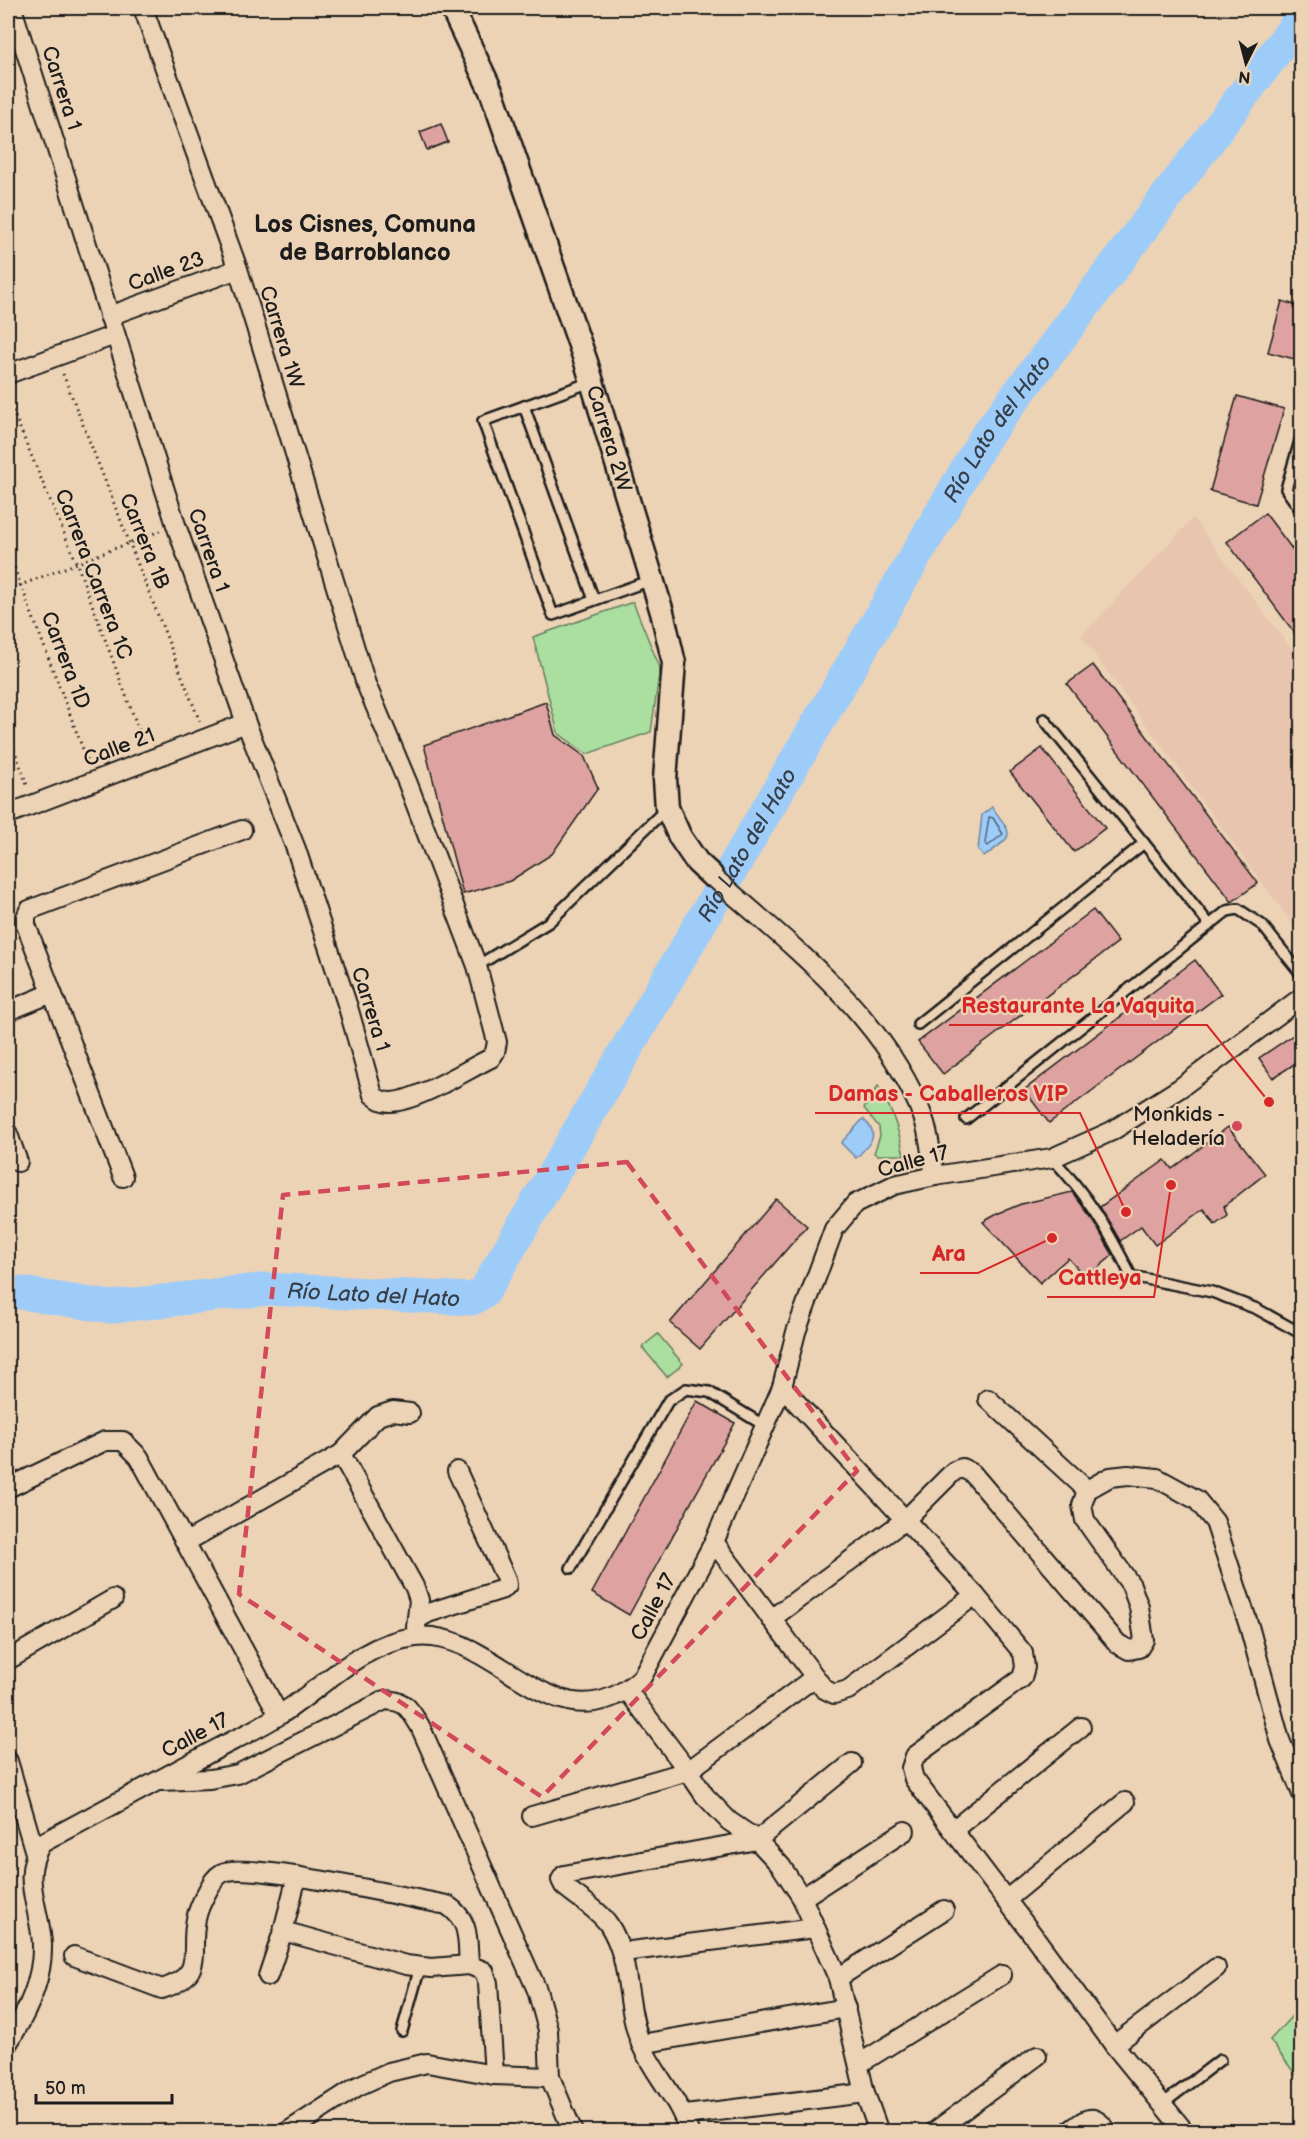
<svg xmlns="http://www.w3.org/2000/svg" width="1309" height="2139" viewBox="0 0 1309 2139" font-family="'Balsamiq Sans',sans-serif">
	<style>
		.built { fill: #e8c5af }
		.green { fill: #abdfa0; stroke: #647e5e; stroke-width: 1.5 }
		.water { fill: #9eccf9; stroke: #6a86a1; stroke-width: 1.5 }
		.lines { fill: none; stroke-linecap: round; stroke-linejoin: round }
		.shore { stroke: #506274; stroke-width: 1.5 }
		.river { stroke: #9eccf9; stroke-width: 33 }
		.building { fill: #dea3a0; stroke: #1c1c1c; stroke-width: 1.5 }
		.service-casing { stroke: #1c1c1c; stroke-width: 14 }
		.minor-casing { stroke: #1c1c1c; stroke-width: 22 }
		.tertiary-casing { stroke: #1c1c1c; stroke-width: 27 }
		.path { stroke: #1c1c1c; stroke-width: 3; stroke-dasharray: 1.5 4.5; stroke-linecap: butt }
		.service { stroke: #edd3b5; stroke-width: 9 }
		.minor { stroke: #edd3b5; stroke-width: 18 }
		.tertiary { stroke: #edd3b5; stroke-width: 22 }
		.marked { fill: none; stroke: #d1495b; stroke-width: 4.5; stroke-dasharray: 12 8; stroke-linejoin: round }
		.poi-dot { fill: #d1495b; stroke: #edd3b5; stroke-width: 2 }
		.labels { text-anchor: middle; stroke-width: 4.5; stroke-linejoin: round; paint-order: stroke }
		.street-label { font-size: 21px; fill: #1c1c1c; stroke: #edd3b5 }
		.poi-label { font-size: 21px; fill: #1c1c1c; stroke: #edd3b5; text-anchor: end }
		.water-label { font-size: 22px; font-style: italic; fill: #363f48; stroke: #edd3b5 }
		.quarter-label { font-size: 24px; font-weight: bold; fill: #1c1c1c; stroke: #edd3b5 }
		.leader { fill: none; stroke: #d62828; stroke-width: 2 }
		.callout-dot { fill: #d62828; stroke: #edd3b5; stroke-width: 2 }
		.callout-label { font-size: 22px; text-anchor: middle; font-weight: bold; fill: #d62828; stroke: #edd3b5; stroke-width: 4.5; stroke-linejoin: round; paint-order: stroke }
	</style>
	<rect width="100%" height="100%" fill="#edd3b5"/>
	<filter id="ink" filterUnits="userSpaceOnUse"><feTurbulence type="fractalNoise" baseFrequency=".0167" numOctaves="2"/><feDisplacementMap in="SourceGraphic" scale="12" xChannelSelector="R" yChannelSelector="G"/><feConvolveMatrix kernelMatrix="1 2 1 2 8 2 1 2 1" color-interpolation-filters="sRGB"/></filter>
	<g filter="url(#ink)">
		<path class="built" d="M1193 518 1301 662V936L1081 636Z"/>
		<g class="green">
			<path d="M633 602 660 668 651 732 587 754 558 733 533 637Z"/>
			<path d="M878 1086C892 1108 899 1131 904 1155H877L874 1153 880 1136 879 1127 864 1108Z"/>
			<path d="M658 1334 683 1364 667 1377 642 1347Z"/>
			<path d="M1301 2006V2082L1270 2040Z"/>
		</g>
		<g class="water">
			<path d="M992 807C1015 838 1014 834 984 857L978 850 982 815Z"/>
			<path d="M863 1119C882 1135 870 1144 856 1158L841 1143Z"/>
		</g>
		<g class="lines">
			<path class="shore" d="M989 817 993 818 1003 834 988 846 985 843Z"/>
			<path class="river" id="s1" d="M8 1291 111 1307 267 1289 472 1299 484 1292 986 436 1302 17"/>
		</g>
		<g class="building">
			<path d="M441 124 448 142 427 150 420 132Z"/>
			<path d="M1282 301 1302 307V361L1268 352Z"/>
			<path d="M1237 396 1284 409 1256 504 1210 491Z"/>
			<path d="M1265 513 1302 562V643L1227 542Z"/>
			<path d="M1093 665 1258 883 1232 902 1067 684Z"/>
			<path d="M546 702 555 735 584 756 598 788 552 854 510 881 463 894 424 745Z"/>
			<path d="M1042 748 1105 828 1074 852 1010 772Z"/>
			<path d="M1093 910 1118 942 943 1074 918 1042Z"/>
			<path d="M1195 960 1221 994 1049 1123 1024 1090Z"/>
			<path d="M1302 1029V1059L1273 1078 1259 1058Z"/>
			<path d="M1228 1127 1265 1174 1224 1206 1227 1215 1215 1224 1204 1209 1155 1245 1141 1226 1120 1241 1100 1207 1165 1160 1172 1169Z"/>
			<path d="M1072 1192 1091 1217 1113 1255 1086 1278 1068 1258 1040 1283 983 1222 999 1213 1021 1204Z"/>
			<path d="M776 1199 807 1226 700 1349 670 1323Z"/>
			<path d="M697 1401 735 1423 629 1615 592 1593Z"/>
		</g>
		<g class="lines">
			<g class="service-casing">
				<g id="service">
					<path d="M591 382 483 421 553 615 651 580"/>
					<path d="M524 406 594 600"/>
					<path d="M1302 434 1286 489 1302 512"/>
					<path d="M1044 719 1210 925"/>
					<path d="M477 966 549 922 667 808"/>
					<path d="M918 1024 1144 843"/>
					<path d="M966 1119 1227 911 1238 909 1262 925 1302 975"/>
					<path d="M1052 1158C1088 1196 1108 1229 1131 1276L1212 1292 1257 1309 1302 1334"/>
					<path d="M571 1568 668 1401 686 1389 709 1392 765 1426"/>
					<path d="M402 2031 420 1967"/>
					<path d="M1164 2103 1220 2060"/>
				</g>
			</g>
			<g class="minor-casing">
				<g id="minor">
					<path d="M12 8 176 525 246 723 296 849 348 1007 373 1095C378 1099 382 1102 390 1102 416 1102 466 1070 491 1058L495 1052 497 1042 477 966 408 784 366 684 238 269 143 8"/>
					<path d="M109 316 238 269"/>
					<path d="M8 374 115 335"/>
					<path d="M8 814 246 723"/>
					<path d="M711 875C789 944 886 1017 923 1117 930 1135 931 1157 935 1176"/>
					<path d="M8 1011 52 993"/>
					<path d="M8 1134 18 1162"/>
					<path d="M123 1177 26 925V917L29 910 242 830"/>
					<path d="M782 1387 975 1595 1023 1653 1025 1667 1022 1678 915 1756 911 1768 914 1779 1036 1939 1114 2045 1185 2132"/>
					<path d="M988 1399 1087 1490"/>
					<path d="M341 1454 415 1588 419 1600 416 1627"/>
					<path d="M8 1488 105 1441H123L139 1457 279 1715"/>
					<path d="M186 1542 341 1454 378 1416 393 1411 410 1413"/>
					<path d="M714 1542 824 1689 834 1694 848 1690 975 1595"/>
					<path d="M417 1619 428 1613 503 1589 507 1585 506 1579 457 1471"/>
					<path d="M771 1619 905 1520 954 1471 962 1468 972 1473 1118 1644 1129 1650 1139 1648 1144 1640 1139 1607 1131 1585 1085 1520 1082 1505 1087 1490 1110 1477 1128 1475 1157 1478 1197 1500 1215 1522 1249 1626 1280 1740 1302 1794"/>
					<path d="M8 1660 113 1599"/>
					<path d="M627 1690 688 1771 705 1796 729 1821 757 1840 781 1866 802 1898 838 1978 865 2093 879 2132"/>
					<path d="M8 1761 35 1853"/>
					<path d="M161 1781 210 1779 238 1774 385 1700C407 1701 409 1709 420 1726L537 1990 548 2030 550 2077 573 2132"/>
					<path d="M532 1816 688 1771 815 1677"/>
					<path d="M953 1830 1081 1727"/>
					<path d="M802 1898 905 1831"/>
					<path d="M1006 1900 1125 1802"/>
					<path d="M283 1931 406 1965 431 1968 469 1965 484 1971 488 1983 494 2075"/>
					<path d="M623 1952 815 1928"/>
					<path d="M74 1956 162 1989C207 1974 189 1953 196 1919 198 1909 203 1899 208 1890 212 1883 215 1877 222 1873 245 1860 412 1899 447 1905 471 1921 467 1940 469 1965"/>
					<path d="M268 1976 283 1931 297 1876"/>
					<path d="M838 1978 944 1910"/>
					<path d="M8 2043C26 2015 43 1979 42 1945 41 1909 19 1877 42 1843 95 1814 149 1786 202 1757 227 1743 254 1731 278 1716 323 1688 359 1644 415 1637 497 1628 556 1756 642 1677L714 1542 782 1387 796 1332 834 1229 855 1204 894 1185 935 1176 1052 1158 1112 1131 1180 1088 1302 997"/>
					<path d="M641 2044 846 2008"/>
					<path d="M1114 2045 1216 1968"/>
					<path d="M859 2064 1002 1975"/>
					<path d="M685 2115 865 2093"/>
					<path d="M287 2132 358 2086 389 2072 427 2063 494 2075 550 2077"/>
					<path d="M689 2132C679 2098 654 2075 641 2044 625 2005 632 1961 609 1925 599 1910 578 1898 564 1886L561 1880 564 1875 757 1840 852 1763"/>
					<path d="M934 2132 1037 2056"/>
					<path d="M1068 2132C1087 2119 1092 2110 1108 2132"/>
				</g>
			</g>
			<g class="tertiary-casing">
				<g id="tertiary">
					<path id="s2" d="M452 8 492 93 586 362 662 612 674 663 665 779 667 808 680 837 697 862 711 875"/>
				</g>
			</g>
			<g class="path">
				<path d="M63 374 200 722"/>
				<path d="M8 400 77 564 144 744"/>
				<path d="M8 551 89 765"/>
				<path d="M8 590 160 531"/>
				<path d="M8 732 28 788"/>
			</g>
			<use href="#service" class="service"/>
			<use href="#minor" class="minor"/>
			<use href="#tertiary" class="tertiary"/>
		</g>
	</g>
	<path class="marked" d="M627 1162 857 1471 542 1797 239 1594 283 1195Z"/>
	<circle class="poi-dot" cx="1237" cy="1126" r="6"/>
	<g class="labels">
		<g class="street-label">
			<text transform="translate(62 88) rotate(72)" y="7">Carrera 1</text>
			<text transform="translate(166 271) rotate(-20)" y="7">Calle 23</text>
			<text transform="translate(282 337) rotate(73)" y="7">Carrera 1W</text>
			<text dy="7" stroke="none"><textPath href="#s2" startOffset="459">Carrera 2W</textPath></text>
			<text transform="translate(145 541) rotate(68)" y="7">Carrera 1B</text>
			<text transform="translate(209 550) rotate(71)" y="7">Carrera 1</text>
			<text transform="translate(94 574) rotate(69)" y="7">Carrera Carrera 1C</text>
			<text transform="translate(66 660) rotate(69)" y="7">Carrera 1D</text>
			<text transform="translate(119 747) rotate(-21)" y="7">Calle 21</text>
			<text transform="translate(371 1009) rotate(73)" y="7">Carrera 1</text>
			<text transform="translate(913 1161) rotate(-15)" y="7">Calle 17</text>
			<text transform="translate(653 1607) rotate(-62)" y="7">Calle 17</text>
			<text transform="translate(195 1735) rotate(-28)" y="7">Calle 17</text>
		</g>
		<g class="poi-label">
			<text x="1225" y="1121">Monkids -<tspan x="1225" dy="24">Heladería</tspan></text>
		</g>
		<g class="water-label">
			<text dy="8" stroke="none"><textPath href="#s1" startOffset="1485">Río Lato del Hato</textPath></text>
			<text dy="8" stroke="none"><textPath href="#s1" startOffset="999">Río Lato del Hato</textPath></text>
			<text dy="8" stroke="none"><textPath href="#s1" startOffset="368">Río Lato del Hato</textPath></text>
		</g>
		<g class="quarter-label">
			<text x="365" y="232">Los Cisnes, Comuna<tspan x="365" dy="28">de Barroblanco</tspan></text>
		</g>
	</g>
	<path class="leader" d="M1269 1102L1207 1025H949M1126 1212L1080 1113H815M1052 1238L978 1273H920M1171 1185L1154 1297H1047"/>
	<g class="callout-dot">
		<circle cx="1269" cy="1102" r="6"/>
		<circle cx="1126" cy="1212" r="6"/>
		<circle cx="1052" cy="1238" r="6"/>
		<circle cx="1171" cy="1185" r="6"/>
	</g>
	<g class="callout-label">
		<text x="1078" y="1013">Restaurante La Vaquita</text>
		<text x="948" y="1101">Damas - Caballeros VIP</text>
		<text x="949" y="1261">Ara</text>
		<text x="1100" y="1285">Cattleya</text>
	</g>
	<rect width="1309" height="2139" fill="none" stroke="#edd3b5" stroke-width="30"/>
	<rect x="15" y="15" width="1279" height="2109" fill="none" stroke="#1c1c1c" stroke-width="2" filter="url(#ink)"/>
	<g transform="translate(1246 63) rotate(186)" stroke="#edd3b5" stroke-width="4.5" paint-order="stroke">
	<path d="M0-4.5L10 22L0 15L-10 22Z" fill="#1c1c1c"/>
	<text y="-9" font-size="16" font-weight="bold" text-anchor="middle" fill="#1c1c1c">N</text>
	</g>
	<path d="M36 2094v9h136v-9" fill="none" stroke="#1c1c1c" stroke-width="3"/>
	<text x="45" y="2094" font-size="18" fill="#1c1c1c" stroke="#edd3b5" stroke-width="4.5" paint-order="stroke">50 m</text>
</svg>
